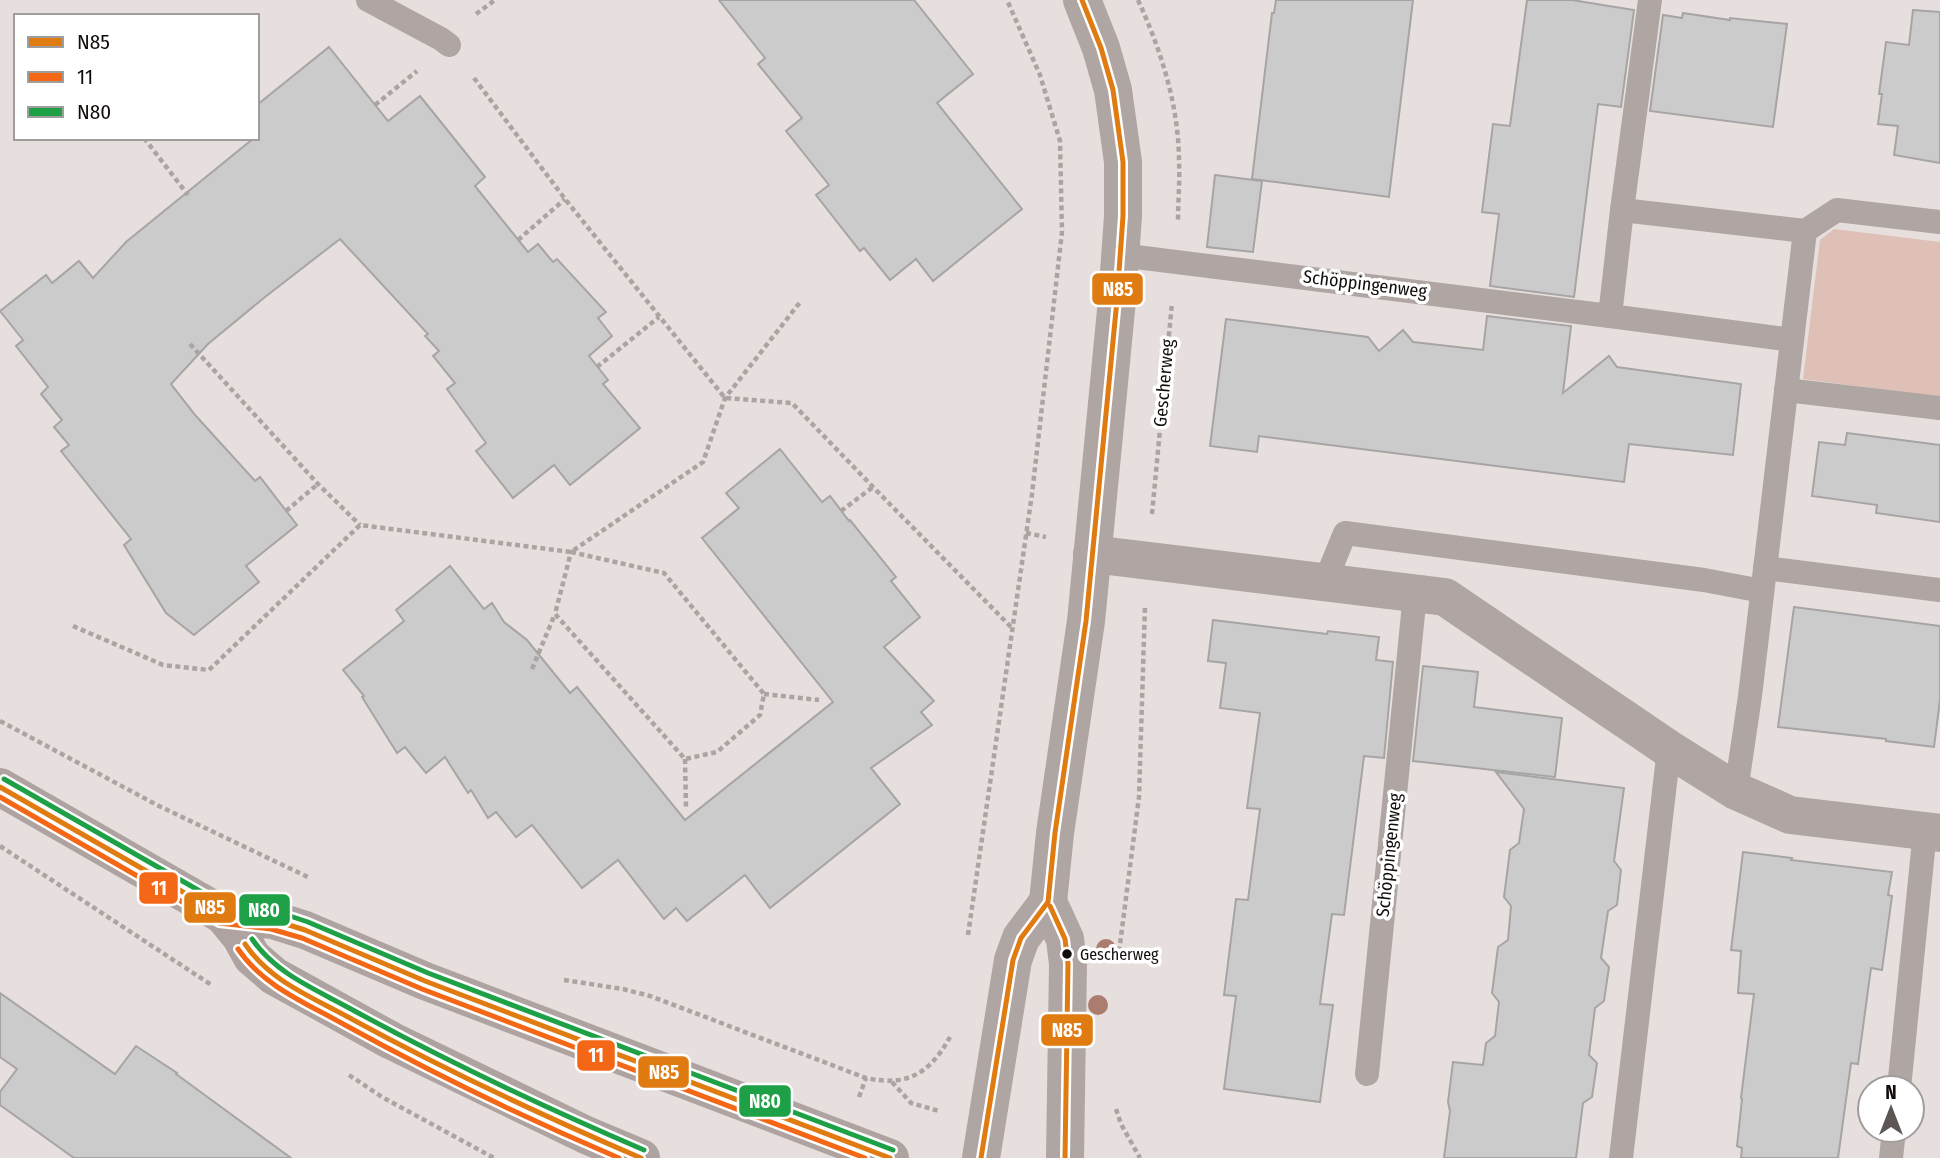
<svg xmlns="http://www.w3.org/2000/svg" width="1940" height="1158" viewBox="0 0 1940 1158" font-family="'Fira Sans Condensed',sans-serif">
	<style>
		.green { fill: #dfc0b7 }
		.building { fill: #cccbcb; stroke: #a6a4a4; stroke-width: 2 }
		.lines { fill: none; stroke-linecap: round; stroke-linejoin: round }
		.path { stroke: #aca4a2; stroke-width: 4.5; stroke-dasharray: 5 3.5; stroke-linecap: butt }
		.service { stroke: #afa5a2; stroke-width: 24 }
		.minor { stroke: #afa5a2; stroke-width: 38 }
		.secondary { stroke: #aea3a1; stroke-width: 38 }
		.bus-1-casing { stroke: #fff; stroke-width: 10 }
		.bus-2-casing { stroke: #fff; stroke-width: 10 }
		.bus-3-casing { stroke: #fff; stroke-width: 10 }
		.bus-1 { stroke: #df7b11; stroke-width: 5 }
		.bus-2 { stroke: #f36717; stroke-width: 5 }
		.bus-3 { stroke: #1ea146; stroke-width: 5 }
		.tree { fill: #ab7d6e }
		.bus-dot { fill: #110d0b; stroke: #fff; stroke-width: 2.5 }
		.labels { text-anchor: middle; stroke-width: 7; stroke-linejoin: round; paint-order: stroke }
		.bus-label { font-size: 16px; fill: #110d0b; stroke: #fff; text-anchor: start }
		.street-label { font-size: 18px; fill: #110d0b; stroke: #fff }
		.line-badge { stroke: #fff; stroke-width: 2.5 }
		.badge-label { font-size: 19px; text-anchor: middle; font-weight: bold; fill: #fff }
	</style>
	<rect width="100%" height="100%" fill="#e7dfdd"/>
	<path class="green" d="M1834 229 1940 242V397L1803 379 1820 240Z"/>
	<g class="building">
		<path d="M719 0H914L973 74 937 103 1022 209 933 281 916 259 890 280 864 248 860 251 816 195 829 185 786 131 802 118 758 64 765 58Z"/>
		<path d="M1276 0H1413L1389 197 1252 179 1272 13H1274Z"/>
		<path d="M1527 0H1572L1634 10 1621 107 1598 104 1574 297 1490 286 1499 214 1482 212 1493 124 1510 126Z"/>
		<path d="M1913 10 1940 12V163L1894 155 1898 126 1878 124 1882 94H1879L1886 42 1909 45Z"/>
		<path d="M1683 13 1730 20V18L1787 24 1773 127 1650 111 1663 15 1682 18Z"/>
		<path d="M329 47 388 121 420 96 485 177 475 186 528 252 538 244 553 262 557 259 606 312 598 318 612 336 589 356 608 380 603 384 640 428 570 485 554 465 513 498 476 451 486 443 447 389 455 383 433 356 439 351 425 336 428 334 340 239 265 297 208 344 171 384 196 416 255 481 260 477 297 525 246 566 259 582 194 635 166 613 124 545 131 539 61 451 69 445 54 427 62 420 41 394 48 387 16 346 23 340 0 311 46 275 52 283 79 261 93 278 126 242 254 138H257V105Z"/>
		<path d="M1215 175 1262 181 1253 252 1207 247Z"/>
		<path d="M1487 316 1571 326 1563 393 1609 356 1617 367 1741 384 1733 455 1629 444 1624 482 1259 436 1257 452 1210 446 1226 319 1368 337 1379 351 1403 330 1413 342 1483 350Z"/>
		<path d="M1847 433 1940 445V522L1876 513 1877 505 1812 496 1819 442 1845 445Z"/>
		<path d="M780 449 822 502 830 496 849 521 850 520 896 577 891 581 920 617 884 647 934 701 921 712 932 725 871 768 900 804 770 908 745 875 687 921 676 908 664 919 618 860 582 888 532 825 516 837 496 812 488 818 471 790 468 793 445 757 426 773 405 747 397 753 362 697 364 696 343 670 404 621 396 610 450 566 484 609 492 603 504 622 527 640 570 693 577 687 685 820 833 702 702 538 739 508 726 493Z"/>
		<path d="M1794 607 1940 626V700L1934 747 1886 741V739L1778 727Z"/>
		<path d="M1213 620 1327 634 1328 631 1379 637 1376 660 1393 662 1384 758 1364 756 1344 915 1332 914 1320 1004 1333 1005 1320 1102 1224 1089 1236 996 1224 995 1236 899 1248 900 1254 854 1260 809 1247 808 1260 713 1220 708 1226 663 1208 661Z"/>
		<path d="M1423 666 1478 672 1474 707 1562 718 1555 777 1413 761Z"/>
		<path d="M1496 772 1624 788 1614 861 1621 870 1617 905 1608 911 1601 958 1609 967 1604 1001 1595 1008 1589 1055 1597 1063 1592 1097 1583 1103 1576 1158H1444L1450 1111 1448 1102 1453 1062 1483 1065 1486 1043 1495 1036 1499 1002 1492 993 1498 947 1508 940 1511 906 1504 897 1510 850 1519 843 1524 809Z"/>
		<path d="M1743 852 1792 858 1791 860 1892 872 1888 895 1892 896 1882 970 1871 968 1858 1064 1851 1063 1838 1158H1741L1742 1148 1737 1146 1742 1099 1741 1098 1754 994 1738 993 1741 951 1731 950Z"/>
		<path d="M0 993 115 1074 136 1046 177 1073 176 1074 291 1158H74L0 1105V1092L17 1069 0 1057Z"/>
	</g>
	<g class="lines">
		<g class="path">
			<path d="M1138 0C1161 50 1179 106 1179 162 1180 181 1178 201 1178 221"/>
			<path d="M476 14 495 0"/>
			<path d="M474 78 565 199 725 398 792 403 873 487 1012 628"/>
			<path d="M375 105 417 71"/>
			<path d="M144 138 188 195"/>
			<path d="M518 240 565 199"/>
			<path d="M190 344 318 484 360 525"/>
			<path d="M597 367 659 317"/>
			<path d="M286 511 318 484"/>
			<path d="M841 511 873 487"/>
			<path d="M1152 514 1172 303"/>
			<path d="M1026 533 1046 537"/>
			<path d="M571 552 664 573 764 694 760 715 717 752 685 759 555 614Z"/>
			<path d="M73 626 163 665 209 670 360 525 571 552 703 462 725 398 801 301"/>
			<path d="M532 669 555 614"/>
			<path d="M764 694 819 700"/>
			<path d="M0 721 159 806 310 878"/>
			<path d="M685 759 686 808"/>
			<path d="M0 846 213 986"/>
			<path d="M968 935 1032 494 1062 232 1060 141 1040 75 1007 0"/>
			<path d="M1118 960 1139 797 1145 606"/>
			<path d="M564 980 623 989 650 996 866 1078C908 1087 930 1073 950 1037"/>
			<path d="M349 1075 382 1097 494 1158"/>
			<path d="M892 1082 911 1103 939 1111"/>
			<path d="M859 1097 866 1078"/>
			<path d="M1116 1109 1121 1124 1140 1158"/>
		</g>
		<g class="service">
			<path d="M368 0 441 39 449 45"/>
			<path d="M1622 210 1650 0"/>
			<path d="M1805 231 1837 210 1940 222"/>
			<path d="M1120 255 1610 316"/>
			<path d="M1786 390 1940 408"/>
			<path d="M1765 568 1940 590"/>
			<path d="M1325 582 1345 533 1704 580 1762 591"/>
			<path d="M1736 791 1750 696 1805 231 1622 210 1610 316 1792 340"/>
			<path d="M1367 1074 1415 594"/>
			<path d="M1899 1088 1925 831"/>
			<path d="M1621 1158 1669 749"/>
			<path d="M1891 1158 1894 1130"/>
		</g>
		<g class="minor">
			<path d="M1092 554 1445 597 1669 749 1736 791 1790 815 1940 833"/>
			<path d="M981 1158 1013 960 1021 938 1048 902"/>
			<path d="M1065 1158 1068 964 1065 939 1048 902 1055 833 1086 621 1117 300 1123 216V162L1113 90 1101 48 1082 0"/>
		</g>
		<g class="secondary">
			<path d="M0 787 223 915 273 920 305 930 425 981 890 1158"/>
			<path d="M223 915 241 937 252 957 274 976 392 1041 586 1135 641 1158"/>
		</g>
		<g class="bus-1-casing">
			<g id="bus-1">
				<path d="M0 787 223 915 273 920 305 930 425 981 890 1158"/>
				<path d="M1050 906 1065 939 1068 964 1065 1158"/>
				<path d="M245 944C270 981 310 996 348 1017 443 1069 541 1115 641 1158"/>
				<path d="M981 1158 1013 960 1021 938 1048 902 1055 833 1086 621 1117 300 1123 216V162L1113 90 1101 48 1082 0"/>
			</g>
		</g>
		<g class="bus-2-casing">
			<g id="bus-2">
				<path d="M0 797 219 923 271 929 302 938 422 989 865 1158"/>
				<path d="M238 949C264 987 306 1003 345 1025 434 1074 525 1118 619 1158"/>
			</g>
		</g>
		<g class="bus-3-casing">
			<g id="bus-3">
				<path d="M4 779 226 906 275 911 308 922 428 973 893 1150"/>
				<path d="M252 939C276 974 315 989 351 1009 446 1061 544 1107 644 1150"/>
			</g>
		</g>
		<use href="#bus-1" class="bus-1"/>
		<use href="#bus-2" class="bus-2"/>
		<use href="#bus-3" class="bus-3"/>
	</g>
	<g class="tree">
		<circle cx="1106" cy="949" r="10"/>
		<circle cx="1098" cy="1005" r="10"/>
	</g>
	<circle class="bus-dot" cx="1067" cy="954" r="6"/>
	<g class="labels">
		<g class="bus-label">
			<text x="1080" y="960">Gescherweg</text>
		</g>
		<g class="street-label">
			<text transform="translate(1365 284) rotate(7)" y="6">Schöppingenweg</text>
			<text transform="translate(1164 383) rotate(-85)" y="6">Gescherweg</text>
			<text transform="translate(1389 855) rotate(-84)" y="6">Schöppingenweg</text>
		</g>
	</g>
	<g class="line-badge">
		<rect x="1091" y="272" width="53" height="34" rx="7" fill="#df7b11"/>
		<rect x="138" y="871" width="41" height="34" rx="7" fill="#f36717"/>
		<rect x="183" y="891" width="54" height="33" rx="7" fill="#df7b11"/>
		<rect x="238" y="893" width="53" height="34" rx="7" fill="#1ea146"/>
		<rect x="1040" y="1013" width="54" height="34" rx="7" fill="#df7b11"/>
		<rect x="576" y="1039" width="40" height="33" rx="7" fill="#f36717"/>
		<rect x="637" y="1055" width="53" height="34" rx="7" fill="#df7b11"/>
		<rect x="738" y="1084" width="54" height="34" rx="7" fill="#1ea146"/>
	</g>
	<g class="badge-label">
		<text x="1118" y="296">N85</text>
		<text x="159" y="895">11</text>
		<text x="210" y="914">N85</text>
		<text x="264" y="917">N80</text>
		<text x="1067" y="1037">N85</text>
		<text x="596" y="1062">11</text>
		<text x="664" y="1079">N85</text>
		<text x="765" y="1108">N80</text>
	</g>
	<rect x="14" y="14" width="245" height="126" fill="#ffffff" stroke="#a09e9d" stroke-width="2"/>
	<rect x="28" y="37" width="35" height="10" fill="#df7b11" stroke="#a09e9d" stroke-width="2"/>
	<text x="77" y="49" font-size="21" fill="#110d0b">N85</text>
	<rect x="28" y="72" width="35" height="10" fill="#f36717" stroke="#a09e9d" stroke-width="2"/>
	<text x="77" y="84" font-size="21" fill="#110d0b">11</text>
	<rect x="28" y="107" width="35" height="10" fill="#1ea146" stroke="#a09e9d" stroke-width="2"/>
	<text x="77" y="119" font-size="21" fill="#110d0b">N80</text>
	<g transform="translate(1891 1109)"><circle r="33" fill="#ffffff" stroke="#a09e9d" stroke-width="2"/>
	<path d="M0-5L12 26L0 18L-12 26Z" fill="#5c5654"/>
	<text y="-10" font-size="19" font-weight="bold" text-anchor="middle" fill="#110d0b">N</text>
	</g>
</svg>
